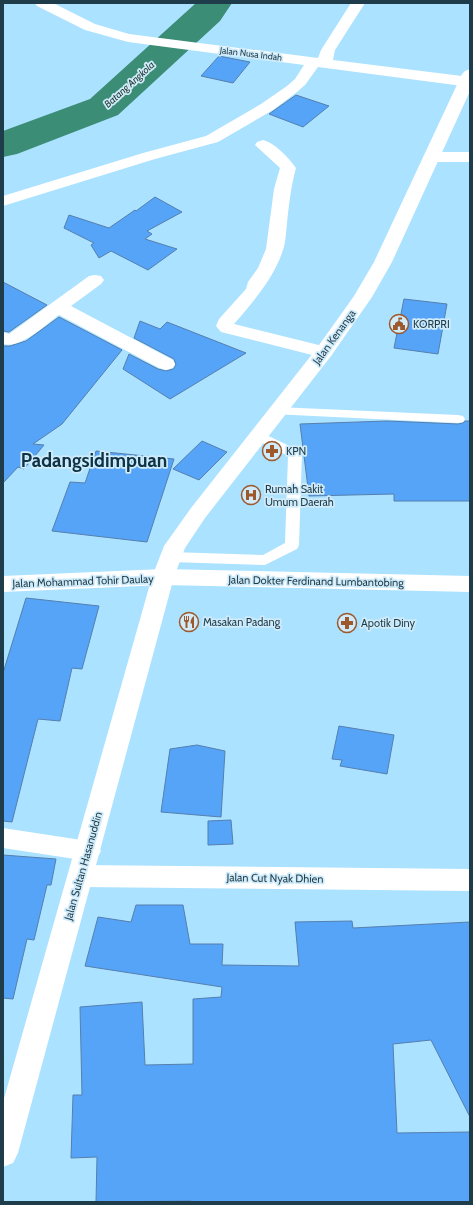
<svg xmlns="http://www.w3.org/2000/svg" width="473" height="1205" viewBox="0 0 473 1205" font-family="Cabin,sans-serif">
	<style>
		.lines { fill: none; stroke-linecap: round; stroke-linejoin: round }
		.river { fill: #3b8d76; fill-rule: evenodd }
		.building { fill: #55a4f8; stroke: #557fae }
		.service { fill: #fff; fill-rule: evenodd }
		.minor { fill: #fff; fill-rule: evenodd }
		.tertiary { fill: #fff; fill-rule: evenodd }
		.labels { text-anchor: middle; stroke-width: 3.5; stroke-linejoin: round; paint-order: stroke }
		.far-street-label { font-size: 9px; fill: #1f3c4b; stroke: #d0ebf9 }
		.far-water-label { font-size: 10px; font-style: italic; fill: #1d372f; stroke: #d0ebf9 }
		.poi-label { font-size: 11px; fill: #1f3c4b; stroke: #d0ebf9; text-anchor: start }
		.street-label { font-size: 11px; fill: #1f3c4b; stroke: #d0ebf9 }
		.town-label { font-size: 19px; font-weight: bold; fill: #0d3344; stroke: #d0ebf9 }
	</style>
	<rect width="100%" height="100%" fill="#abe2ff"/>
	<g class="lines">
		<path class="river" d="M196 3H232L220 21 118 115 17 154 3 157V131L90 99Z"/>
	</g>
	<g class="building">
		<path d="M219 56 250 62 233 83 201 76Z"/>
		<path d="M296 95 329 106 303 127 269 114Z"/>
		<path d="M155 197 182 212 147 231 152 234 145 239 177 249 148 270 111 251 99 258 91 245 94 243 64 228 69 215 109 228 135 210 136 211Z"/>
		<path d="M3 282 47 305 9 332 3 331Z"/>
		<path d="M404 299 447 304 438 354 394 348Z"/>
		<path d="M59 317 122 350 62 424 33 444 44 445 24 469 18 467 3 483V346H10L26 341Z"/>
		<path d="M140 321 160 329 167 322 246 353 170 399 123 369 129 354 158 369 166 371 173 369 176 365 174 359 134 338Z"/>
		<path d="M387 421 458 424 463 423 465 421H470V501H394V494L309 496 300 424Z"/>
		<path d="M202 441 227 452 199 480 173 469Z"/>
		<path d="M96 451 174 459 147 542 52 531 70 482 85 483Z"/>
		<path d="M26 598 99 606 82 669 72 668 60 721 38 719 12 822 3 821V673Z"/>
		<path d="M339 726 394 735 387 774 340 766 342 760 332 759Z"/>
		<path d="M197 745 225 751 221 817 161 812 170 749Z"/>
		<path d="M231 820 233 844 208 845V821Z"/>
		<path d="M3 855 56 859 51 885H47L34 940 27 939 13 999 3 998Z"/>
		<path d="M136 905H183L190 944H223L222 965 299 966 295 922 352 921 353 928 470 922V1117L431 1040 393 1044 397 1133 470 1132V1202H191V1201L96 1202 97 1157 71 1158 73 1095H82L80 1007 142 1002 145 1065 193 1064V999L221 997 222 987 85 966 98 917 131 922Z"/>
	</g>
	<g class="lines">
		<g class="service">
			<path d="M277 407 458 415 463 416 465 419 463 422 458 423 272 414 270 411 272 408Z"/>
			<path d="M258 431 300 451 302 454 299 545 297 549 265 565 171 562 166 561 164 557 166 553 171 552 263 555 285 543 288 456 253 438 251 435 253 432Z"/>
		</g>
		<g class="minor">
			<path d="M35 3H53L95 24 129 34 318 58 321 50 351 3H365L335 50 333 60 470 77V87L318 67 305 85 297 92 273 110 218 142 155 159 3 206V196L143 153 206 136 261 104 287 86 295 79 304 65 128 42 85 30 37 6Z"/>
			<path d="M263 140C275 143 289 158 296 168 291 186 289 204 287 223 286 231 286 242 283 250 274 278 253 302 234 324L331 348 333 352 331 356 324 358 221 332 216 326 219 319 246 289 248 282 258 268 266 249 274 189 280 168 255 145 257 142Z"/>
			<path d="M431 152H470V162H431L425 160 423 157 425 154Z"/>
			<path d="M95 275 101 276 104 280 101 284 71 306 173 360 175 364 173 368 166 370 159 368 59 315C45 325 21 349 3 344V332L9 334 89 276Z"/>
			<path d="M163 569 470 576V592L163 585 3 592V576Z"/>
			<path d="M3 828 88 841 97 844 101 851 97 858 88 861 3 848Z"/>
			<path d="M81 865 470 869V891L81 887 72 884 68 876 72 868Z"/>
		</g>
		<path class="tertiary" d="M470 69V91L392 262 372 297 331 356 205 518 185 548 174 577 18 1153 13 1163 3 1167V1102L152 577 164 546 191 508 317 348 354 296 374 262 462 74 465 71Z"/>
	</g>
	<defs>
		<g id="civic-ring" transform="scale(1)"><circle r="9.5" fill="#d0ebf9" stroke="#9d582b" stroke-width="1.5"/><path d="M-.6-6.5H3V-4.5H.6V-3L4-1V1h2V6H-6V1h2V-1L-.6-3ZM-1.2 2.5V6h2.4V2.5Z" fill="#9d582b"/></g>
		<g id="pharmacy-ring" transform="scale(1)"><circle r="9.5" fill="#d0ebf9" stroke="#9d582b" stroke-width="1.5"/><path d="M-2-6h4v4h4v4h-4v4h-4v-4h-4v-4h4Z" fill="#9d582b"/></g>
		<g id="hospital-ring" transform="scale(1)"><circle r="9.5" fill="#d0ebf9" stroke="#9d582b" stroke-width="1.5"/><path d="M-5-5h3v3.5h4V-5h3V5h-3V1.5h-4V5h-3Z" fill="#9d582b"/></g>
		<g id="restaurant-ring" transform="scale(1)"><circle r="9.5" fill="#d0ebf9" stroke="#9d582b" stroke-width="1.5"/><path d="M-5-6h1v4h1v-4h1v4h1v-4h1v5L-1.5 .5V6h-2V.5L-5-1ZM5-6V6H3V1.5H1.5Q1.5-4 5-6Z" fill="#9d582b"/></g>
	</defs>
	<g fill-rule="evenodd">
		<use href="#civic-ring" x="399" y="324"/>
		<use href="#pharmacy-ring" x="272" y="451"/>
		<use href="#hospital-ring" x="251" y="495"/>
		<use href="#restaurant-ring" x="189" y="622"/>
		<use href="#pharmacy-ring" x="347" y="623"/>
	</g>
	<g class="labels">
		<g class="far-street-label">
			<text transform="translate(251 54) rotate(7)" y="3">Jalan Nusa Indah</text>
		</g>
		<g class="far-water-label">
			<text transform="translate(129 84) rotate(-42)" y="4">Batang Angkola</text>
		</g>
		<g class="poi-label">
			<text x="413" y="328">KORPRI</text>
			<text x="286" y="455">KPN</text>
			<text x="265" y="493">Rumah Sakit<tspan x="265" dy="13">Umum Daerah</tspan></text>
			<text x="203" y="626">Masakan Padang</text>
			<text x="361" y="627">Apotik Diny</text>
		</g>
		<g class="street-label">
			<text transform="translate(334 337) rotate(-54)" y="4">Jalan Kenanga</text>
			<text transform="translate(83 581) rotate(-2)" y="4">Jalan Mohammad Tohir Daulay</text>
			<text transform="translate(316 581) rotate(1)" y="4">Jalan Dokter Ferdinand Lumbantobing</text>
			<text transform="translate(83 866) rotate(-74)" y="4">Jalan Sultan Hasanuddin</text>
			<text transform="translate(275 878) rotate(1)" y="4">Jalan Cut Nyak Dhien</text>
		</g>
		<g class="town-label">
			<text x="94" y="467">Padangsidimpuan</text>
		</g>
	</g>
	<rect width="473" height="1205" fill="none" stroke="#1f3c4b" stroke-width="8"/>
</svg>
